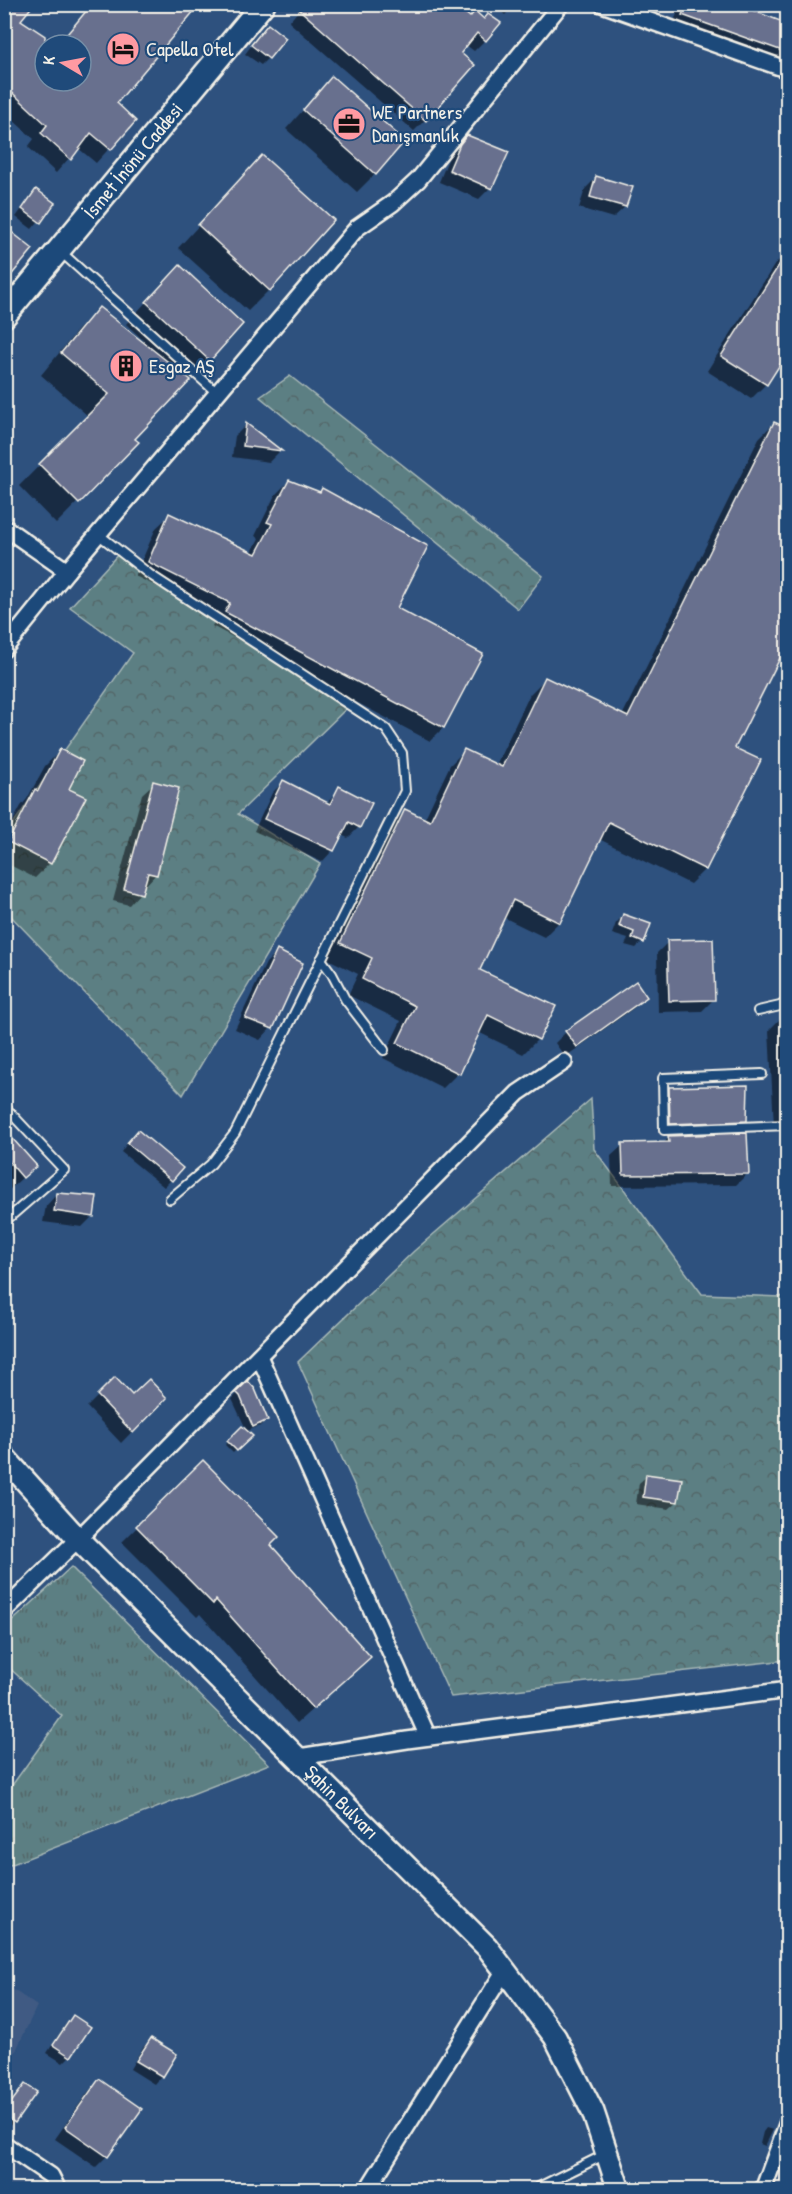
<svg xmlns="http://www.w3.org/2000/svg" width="792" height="2194" viewBox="0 0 792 2194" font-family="'Patrick Hand',sans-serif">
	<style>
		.built { fill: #3f5a83 }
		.grass { fill: url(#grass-tufts); stroke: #a8b8b6; stroke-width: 1.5 }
		.forest { fill: url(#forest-crowns); stroke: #a8b8b6; stroke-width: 1.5 }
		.shadow { fill: #0007 }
		.building { fill: #686f8e; stroke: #f4f1e8; stroke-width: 1.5 }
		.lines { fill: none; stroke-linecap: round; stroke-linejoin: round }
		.lane-casing { stroke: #f4f1e8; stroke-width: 12 }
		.street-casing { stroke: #f4f1e8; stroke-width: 20 }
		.secondary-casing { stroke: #f4f1e8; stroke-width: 26 }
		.primary-casing { stroke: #f4f1e8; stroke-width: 27 }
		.lane { stroke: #1f4a7a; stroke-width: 8 }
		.street { stroke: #1f4a7a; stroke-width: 15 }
		.secondary { stroke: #1f4a7a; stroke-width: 21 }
		.primary { stroke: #1f4a7a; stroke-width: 22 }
		.labels { text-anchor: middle; stroke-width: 4.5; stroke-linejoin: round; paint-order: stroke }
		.poi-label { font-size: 20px; fill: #f4f1e8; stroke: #1f4a7a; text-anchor: start }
		.street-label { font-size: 20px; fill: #f4f1e8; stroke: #1f4a7a }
	</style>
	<defs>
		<pattern id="grass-tufts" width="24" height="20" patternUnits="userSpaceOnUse" patternTransform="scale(1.5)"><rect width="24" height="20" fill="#5c7f83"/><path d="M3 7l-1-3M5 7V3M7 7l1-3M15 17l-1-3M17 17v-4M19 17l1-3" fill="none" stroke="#536668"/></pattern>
		<pattern id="forest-crowns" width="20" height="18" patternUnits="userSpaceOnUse" patternTransform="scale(1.5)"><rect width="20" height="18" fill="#5c7f83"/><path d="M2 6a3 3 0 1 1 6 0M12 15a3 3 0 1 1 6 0" fill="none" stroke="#536668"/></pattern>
	</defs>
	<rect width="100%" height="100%" fill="#2e517e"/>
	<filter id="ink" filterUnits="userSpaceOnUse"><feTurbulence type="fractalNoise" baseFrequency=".0167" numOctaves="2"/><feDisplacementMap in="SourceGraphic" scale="12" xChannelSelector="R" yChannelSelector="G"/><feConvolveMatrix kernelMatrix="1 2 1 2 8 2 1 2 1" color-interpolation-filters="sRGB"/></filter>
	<g filter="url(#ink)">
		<path class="built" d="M5 1984 37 2006 5 2074Z"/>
		<path class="grass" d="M71 1567 269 1764 5 1867V1795L62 1716 5 1664V1628Z"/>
		<g class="forest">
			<path d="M290 376 543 576 518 609 260 397Z"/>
			<path d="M122 550 352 703 238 814 320 864 183 1095 5 910V835L133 653 70 607Z"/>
			<path d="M591 1099 594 1149 702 1294 781 1297 787 1293V1660L451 1697 298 1362 414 1251Z"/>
		</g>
		<g class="shadow">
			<path d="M4 4 19 21 37 31 52 45H45V81H81V45H57L92 4 115 103 134 121 96 163 78 148 56 173 28 147 34 139 4 112Z"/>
			<path d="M304 4 423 74 475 13 485 40 474 51 466 45 459 53 425 120 414 131 289 22Z"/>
			<path d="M493 4H515L505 15Z"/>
			<path d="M658 4H731L788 30V70L672 26 677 14Z"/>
			<path d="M260 34 268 58 261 65 245 54Z"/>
			<path d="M332 78 375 174 357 192 286 129Z"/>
			<path d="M467 137 490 188 479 199 439 182 449 157Z"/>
			<path d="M262 157 269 290 248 311 178 248Z"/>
			<path d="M596 178 631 188 625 207 613 218 579 208 585 189Z"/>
			<path d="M29 199 53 204 32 229 16 217Z"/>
			<path d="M788 252 766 384 751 399 707 371 775 264Z"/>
			<path d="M158 289 241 325 133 439 137 442 56 524 19 486 88 416 41 375 78 330 99 309 142 343 144 341 126 324Z"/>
			<path d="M774 423 733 748 705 869 690 884 599 839 559 922 544 937 503 917 478 970 538 1039 523 1054 478 1032 458 1073 443 1088 383 1058 401 1021 348 995 358 974 326 958 390 826 405 811 424 820 450 765 465 750 496 765 530 694 545 679 622 716 759 438Z"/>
			<path d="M246 425 279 452 269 462 232 457 235 436Z"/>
			<path d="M289 481 395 609 481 655 443 728 430 741 212 626 218 616 135 576 156 528 170 515 251 554 259 538 255 536 275 495Z"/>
			<path d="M60 751 67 789 50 863 35 878 4 862V833L6 834 21 806 27 799 45 766Z"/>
			<path d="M283 782 326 804 340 788 359 827 348 838 341 835 333 850 322 862 254 831 272 793Z"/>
			<path d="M154 783 156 874 145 886 143 885 140 893 129 905 113 901 142 794Z"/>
			<path d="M623 916 644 940 636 948 625 945 628 939 612 934 616 923Z"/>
			<path d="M668 942 714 999 702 1011 658 1012 657 953Z"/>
			<path d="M277 952 271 1028 260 1040 235 1029 266 963Z"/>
			<path d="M645 997 634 1008 565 1057 555 1043 566 1032Z"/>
			<path d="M788 1014V1125L774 1126 769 1030 784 1015Z"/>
			<path d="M670 1089 745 1120 734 1131 659 1134 658 1100Z"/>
			<path d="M4 1127 12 1135 10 1137 35 1166 8 1191 4 1187Z"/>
			<path d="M669 1137 748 1173 736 1185 612 1186 611 1156 623 1145 663 1144Z"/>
			<path d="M130 1139 171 1180 164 1187 121 1152Z"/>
			<path d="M788 1147V1229L782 1153Z"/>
			<path d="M57 1194 93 1216 82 1227 43 1222 46 1206Z"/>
			<path d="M115 1379 132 1397 165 1398 121 1443 87 1407Z"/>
			<path d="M248 1383 266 1420 260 1426 247 1431 232 1399Z"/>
			<path d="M242 1428 250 1436 233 1453 225 1445Z"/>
			<path d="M203 1462 269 1545 354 1672 297 1723 200 1614 197 1617 122 1542Z"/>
			<path d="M647 1476 677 1502 669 1509 636 1504 639 1483Z"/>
			<path d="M73 2017 70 2056 63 2063 47 2053 66 2024Z"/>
			<path d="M151 2040 175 2055 161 2076 154 2084 130 2069 143 2047Z"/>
			<path d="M99 2081 107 2156 96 2167 55 2139 88 2092Z"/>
			<path d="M25 2086 14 2122 6 2129 4 2128V2111Z"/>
			<path d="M766 2128 773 2130 765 2146 760 2144 763 2132Z"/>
		</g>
		<g class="building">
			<path d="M4 4H34L21 20 45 36V81H81V45H58L92 4H200L117 103 136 121 111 150 91 133 71 160 41 133 47 125 4 85Z"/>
			<path d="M293 4H454L470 17 475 11 484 19 488 14 501 23 486 41 477 33 461 53 475 65 426 121Z"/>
			<path d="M687 4H736L788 24V53L682 15Z"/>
			<path d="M268 24 286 38 269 59 251 45Z"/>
			<path d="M332 76 405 141 376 175 303 110Z"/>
			<path d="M467 135 509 152 492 189 449 170 460 144Z"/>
			<path d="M262 155 334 220 270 291 198 225Z"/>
			<path d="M596 176 633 187 626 207 590 197Z"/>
			<path d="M36 189 55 203 41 223 22 209Z"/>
			<path d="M4 226 33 249 4 284Z"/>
			<path d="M788 251V352L767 385 721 356Z"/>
			<path d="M180 265 243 324 210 361 146 302Z"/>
			<path d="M99 307 191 380 135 439 139 442 79 504 39 464 109 394 61 353Z"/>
			<path d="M774 422 788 428V642L735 748 761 760 706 870 609 822 560 923 513 900 480 970 556 1006 539 1040 488 1015 460 1074 397 1043 415 1006 362 979 372 958 340 943 405 809 430 821 464 749 502 767 545 677 628 717Z"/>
			<path d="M246 423 282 451 243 446Z"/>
			<path d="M289 480 320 492 322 488 428 546 397 608 483 654 444 728 225 612 230 603 148 562 169 513 256 554 272 524 267 522Z"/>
			<path d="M60 749 83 761 69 789 86 797 51 864 8 842 35 789 38 791Z"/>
			<path d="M283 780 330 804 339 786 372 803 360 828 349 822 334 851 264 819Z"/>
			<path d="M153 781 179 788 157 875 148 873 142 894 124 889Z"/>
			<path d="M623 914 651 924 644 943 632 938 634 932 619 926Z"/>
			<path d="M713 939 715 1000 669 1001 667 940Z"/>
			<path d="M277 950 303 963 273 1029 245 1018Z"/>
			<path d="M636 981 647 997 577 1047 565 1031Z"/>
			<path d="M748 1085 747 1121 670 1124 669 1087Z"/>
			<path d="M4 1129 37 1166 23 1178 4 1156Z"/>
			<path d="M138 1130 183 1168 172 1181 127 1143Z"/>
			<path d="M747 1133 749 1174 623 1175 622 1143 669 1142 668 1136Z"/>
			<path d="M57 1193 97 1196 94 1217 54 1211Z"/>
			<path d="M115 1377 132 1395 149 1379 167 1398 133 1433 97 1395Z"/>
			<path d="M248 1381 255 1389 268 1420 253 1427 240 1396 236 1392Z"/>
			<path d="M242 1426 253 1436 237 1451 227 1441Z"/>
			<path d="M203 1460 279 1537 271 1545 371 1657 313 1709 216 1600 213 1604 136 1526Z"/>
			<path d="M646 1474 682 1479 678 1502 643 1497Z"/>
			<path d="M73 2015 91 2027 71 2057 53 2045Z"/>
			<path d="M151 2038 177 2054 163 2077 136 2061Z"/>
			<path d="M99 2079 142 2109 108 2157 65 2127Z"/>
			<path d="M25 2084 37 2092 15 2123 4 2116V2112Z"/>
		</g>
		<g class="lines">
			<g class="lane-casing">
				<g id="lane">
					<path d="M61 252 216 392"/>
					<path d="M98 534 149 574 386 729 402 753 405 791 235 1133 211 1164 170 1199"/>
					<path d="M321 959 332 974 345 999 384 1050"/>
					<path d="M758 1011 780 1006 788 1001"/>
					<path d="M762 1074 663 1078 664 1130 788 1125"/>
					<path d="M4 1106 64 1170 4 1222"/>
					<path d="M533 2190 604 2155"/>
				</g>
			</g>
			<g class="street-casing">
				<g id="street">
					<path d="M602 4 788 70"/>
					<path d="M4 527 67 571"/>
					<path d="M4 649 67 571 357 228 393 203 418 180 561 4"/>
					<path d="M259 1356 428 1737"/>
					<path d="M4 1611 78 1539 518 1093 564 1062"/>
					<path d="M299 1757 407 1740 788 1690"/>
					<path d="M4 2144 51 2176 58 2190"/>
					<path d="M367 2190 505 1970"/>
					<path d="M763 2190 788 2122"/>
				</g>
			</g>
			<g class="secondary-casing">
				<g id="secondary">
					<path id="s1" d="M4 1457 78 1539 487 1947 555 2037 593 2112 619 2190"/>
				</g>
			</g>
			<g class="primary-casing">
				<g id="primary">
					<path id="s2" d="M4 316 263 4"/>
				</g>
			</g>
			<use href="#lane" class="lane"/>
			<use href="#street" class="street"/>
			<use href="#secondary" class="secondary"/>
			<use href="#primary" class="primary"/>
		</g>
	</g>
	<defs>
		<g id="hotel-disc" transform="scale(1.725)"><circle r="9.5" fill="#ff9aa2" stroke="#1f4a7a"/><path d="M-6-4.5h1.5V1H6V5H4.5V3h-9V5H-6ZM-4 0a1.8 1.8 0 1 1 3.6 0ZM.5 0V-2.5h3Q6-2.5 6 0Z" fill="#111"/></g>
		<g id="office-disc" transform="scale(1.725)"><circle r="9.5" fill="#ff9aa2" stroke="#1f4a7a"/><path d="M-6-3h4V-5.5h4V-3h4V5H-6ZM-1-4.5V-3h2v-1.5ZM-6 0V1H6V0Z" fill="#111"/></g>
		<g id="building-disc" transform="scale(1.725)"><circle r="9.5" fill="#ff9aa2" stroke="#1f4a7a"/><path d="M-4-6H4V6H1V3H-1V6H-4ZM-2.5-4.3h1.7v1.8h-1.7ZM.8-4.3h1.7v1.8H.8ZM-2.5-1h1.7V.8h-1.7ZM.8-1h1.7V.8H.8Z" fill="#111"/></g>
	</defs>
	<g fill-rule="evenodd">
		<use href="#hotel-disc" x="123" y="49"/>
		<use href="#office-disc" x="349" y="124"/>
		<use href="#building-disc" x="126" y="366"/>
	</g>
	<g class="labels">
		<g class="poi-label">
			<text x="146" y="56">Capella Otel</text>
			<text x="372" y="119">WE Partners<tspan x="372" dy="23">Danışmanlık</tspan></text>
			<text x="149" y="373">Esgaz AŞ</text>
		</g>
		<g class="street-label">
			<text dy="7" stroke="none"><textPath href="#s2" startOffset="202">İsmet İnönü Caddesi</textPath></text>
			<text dy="7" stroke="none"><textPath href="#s1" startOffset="483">Şahin Bulvarı</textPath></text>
		</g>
	</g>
	<rect width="792" height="2194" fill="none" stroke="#1f4a7a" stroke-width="24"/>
	<rect x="12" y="12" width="768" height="2170" fill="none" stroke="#f4f1e8" stroke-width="2" filter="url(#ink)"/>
	<g transform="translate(63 63) rotate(280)"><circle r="28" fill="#1f4a7a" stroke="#748da6" stroke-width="1.5"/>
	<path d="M0-4.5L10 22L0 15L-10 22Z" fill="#ff9aa2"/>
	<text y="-9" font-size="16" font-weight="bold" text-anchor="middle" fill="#f4f1e8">K</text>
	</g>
</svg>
